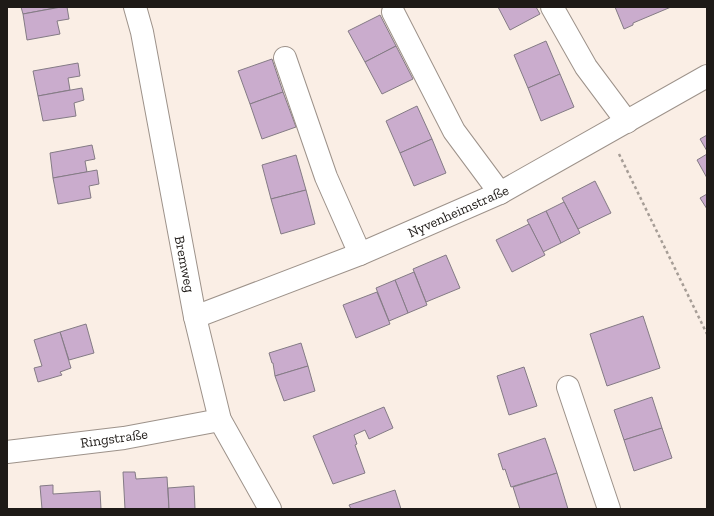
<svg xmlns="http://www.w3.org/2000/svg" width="714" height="516" viewBox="0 0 714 516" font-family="'Zilla Slab',serif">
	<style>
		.building { fill: #caaccd; stroke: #847b85 }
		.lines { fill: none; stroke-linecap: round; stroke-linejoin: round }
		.minor-casing { stroke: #9d928a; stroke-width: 24 }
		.path { stroke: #a69d96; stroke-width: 2.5; stroke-dasharray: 3 3; stroke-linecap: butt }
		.minor { stroke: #fff; stroke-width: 22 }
		.labels { text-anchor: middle; stroke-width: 4; stroke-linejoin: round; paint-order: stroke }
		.street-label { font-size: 14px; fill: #1e1a17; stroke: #fff }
	</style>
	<rect width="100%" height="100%" fill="#faeee5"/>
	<g class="building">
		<path d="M21 7H55V8L23 14Z"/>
		<path d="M61 7H67L69 19 57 21 60 34 27 40 23 14Z"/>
		<path d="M498 7H536L540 14 510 30Z"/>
		<path d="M615 7H671L633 23V25L624 29Z"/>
		<path d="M380 15 396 46 365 62 348 31Z"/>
		<path d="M546 41 560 74 528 88 514 55Z"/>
		<path d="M396 46 413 79 382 94 365 62Z"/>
		<path d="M272 59 283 92 250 104 238 71Z"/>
		<path d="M78 63 80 76 68 78 70 90 38 96 33 71Z"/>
		<path d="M560 74 574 107 541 121 528 88Z"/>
		<path d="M82 88 84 100 74 103 76 116 43 121 38 96Z"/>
		<path d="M283 92 296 127 262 139 250 104Z"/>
		<path d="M417 106 432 139 400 153 386 121Z"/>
		<path d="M707 135V151L700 139Z"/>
		<path d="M432 139 446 173 414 186 400 153Z"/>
		<path d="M92 145 95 159 85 161 87 172 53 178 50 153Z"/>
		<path d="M707 154V178L697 160Z"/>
		<path d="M296 155 306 190 271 199 262 165Z"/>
		<path d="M97 170 99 184 89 186 91 198 58 204 53 178Z"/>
		<path d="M595 181 611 213 578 229 562 198Z"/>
		<path d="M306 190 315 224 281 234 271 199Z"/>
		<path d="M707 194V209L700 198Z"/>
		<path d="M564 202 580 233 561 243 546 211Z"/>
		<path d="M546 211 561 243 543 252 527 220Z"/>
		<path d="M529 224 545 255 512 272 496 240Z"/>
		<path d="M446 255 460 288 426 302 413 269Z"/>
		<path d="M414 272 427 305 408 313 395 280Z"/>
		<path d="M395 280 408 313 389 321 376 288Z"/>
		<path d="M377 292 390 324 356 338 343 305Z"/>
		<path d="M643 316 660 368 607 386 590 334Z"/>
		<path d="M86 324 94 353 69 360 60 332Z"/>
		<path d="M60 332 71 368 60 372 62 375 38 382 34 368 42 366 34 340Z"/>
		<path d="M301 343 308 366 275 376 273 363H272L269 353Z"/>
		<path d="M308 366 315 391 284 401 275 376Z"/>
		<path d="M524 367 537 406 509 415 497 376Z"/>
		<path d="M652 397 662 428 624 440 614 410Z"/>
		<path d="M384 407 393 428 369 439 365 430 354 435 357 444 355 445 365 473 333 484 313 436Z"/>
		<path d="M662 428 672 458 634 471 624 440Z"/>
		<path d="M545 438 557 473 511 487 505 469 503 470 498 454Z"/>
		<path d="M123 472H135L136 479 167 477 169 509H125Z"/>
		<path d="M557 473 568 509H520L513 487Z"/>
		<path d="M53 485V494L100 491 101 509H42L40 486Z"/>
		<path d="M194 486 195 509H169L168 488Z"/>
		<path d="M395 490 401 509H351L349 505Z"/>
	</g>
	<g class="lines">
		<g class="minor-casing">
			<g id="minor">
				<path d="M135 7 142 32 195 317 220 420 270 509"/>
				<path d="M552 7 586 67 627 122"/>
				<path d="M393 12 454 131 500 193"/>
				<path d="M285 58 326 177 360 254"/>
				<path d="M195 317 360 254 500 193 707 76"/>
				<path d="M568 387 609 509"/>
				<path d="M7 452 124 438 220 420"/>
			</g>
		</g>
		<path class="path" d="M619 154 707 334"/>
		<use href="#minor" class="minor"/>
	</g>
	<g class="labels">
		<g class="street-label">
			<text transform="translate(458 211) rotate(-24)" y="5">Nyvenheimstraße</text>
			<text transform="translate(185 264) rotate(79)" y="5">Bremweg</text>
			<text transform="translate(114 438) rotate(-8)" y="5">Ringstraße</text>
		</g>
	</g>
	<rect width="714" height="516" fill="none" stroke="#1e1a17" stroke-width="16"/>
</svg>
